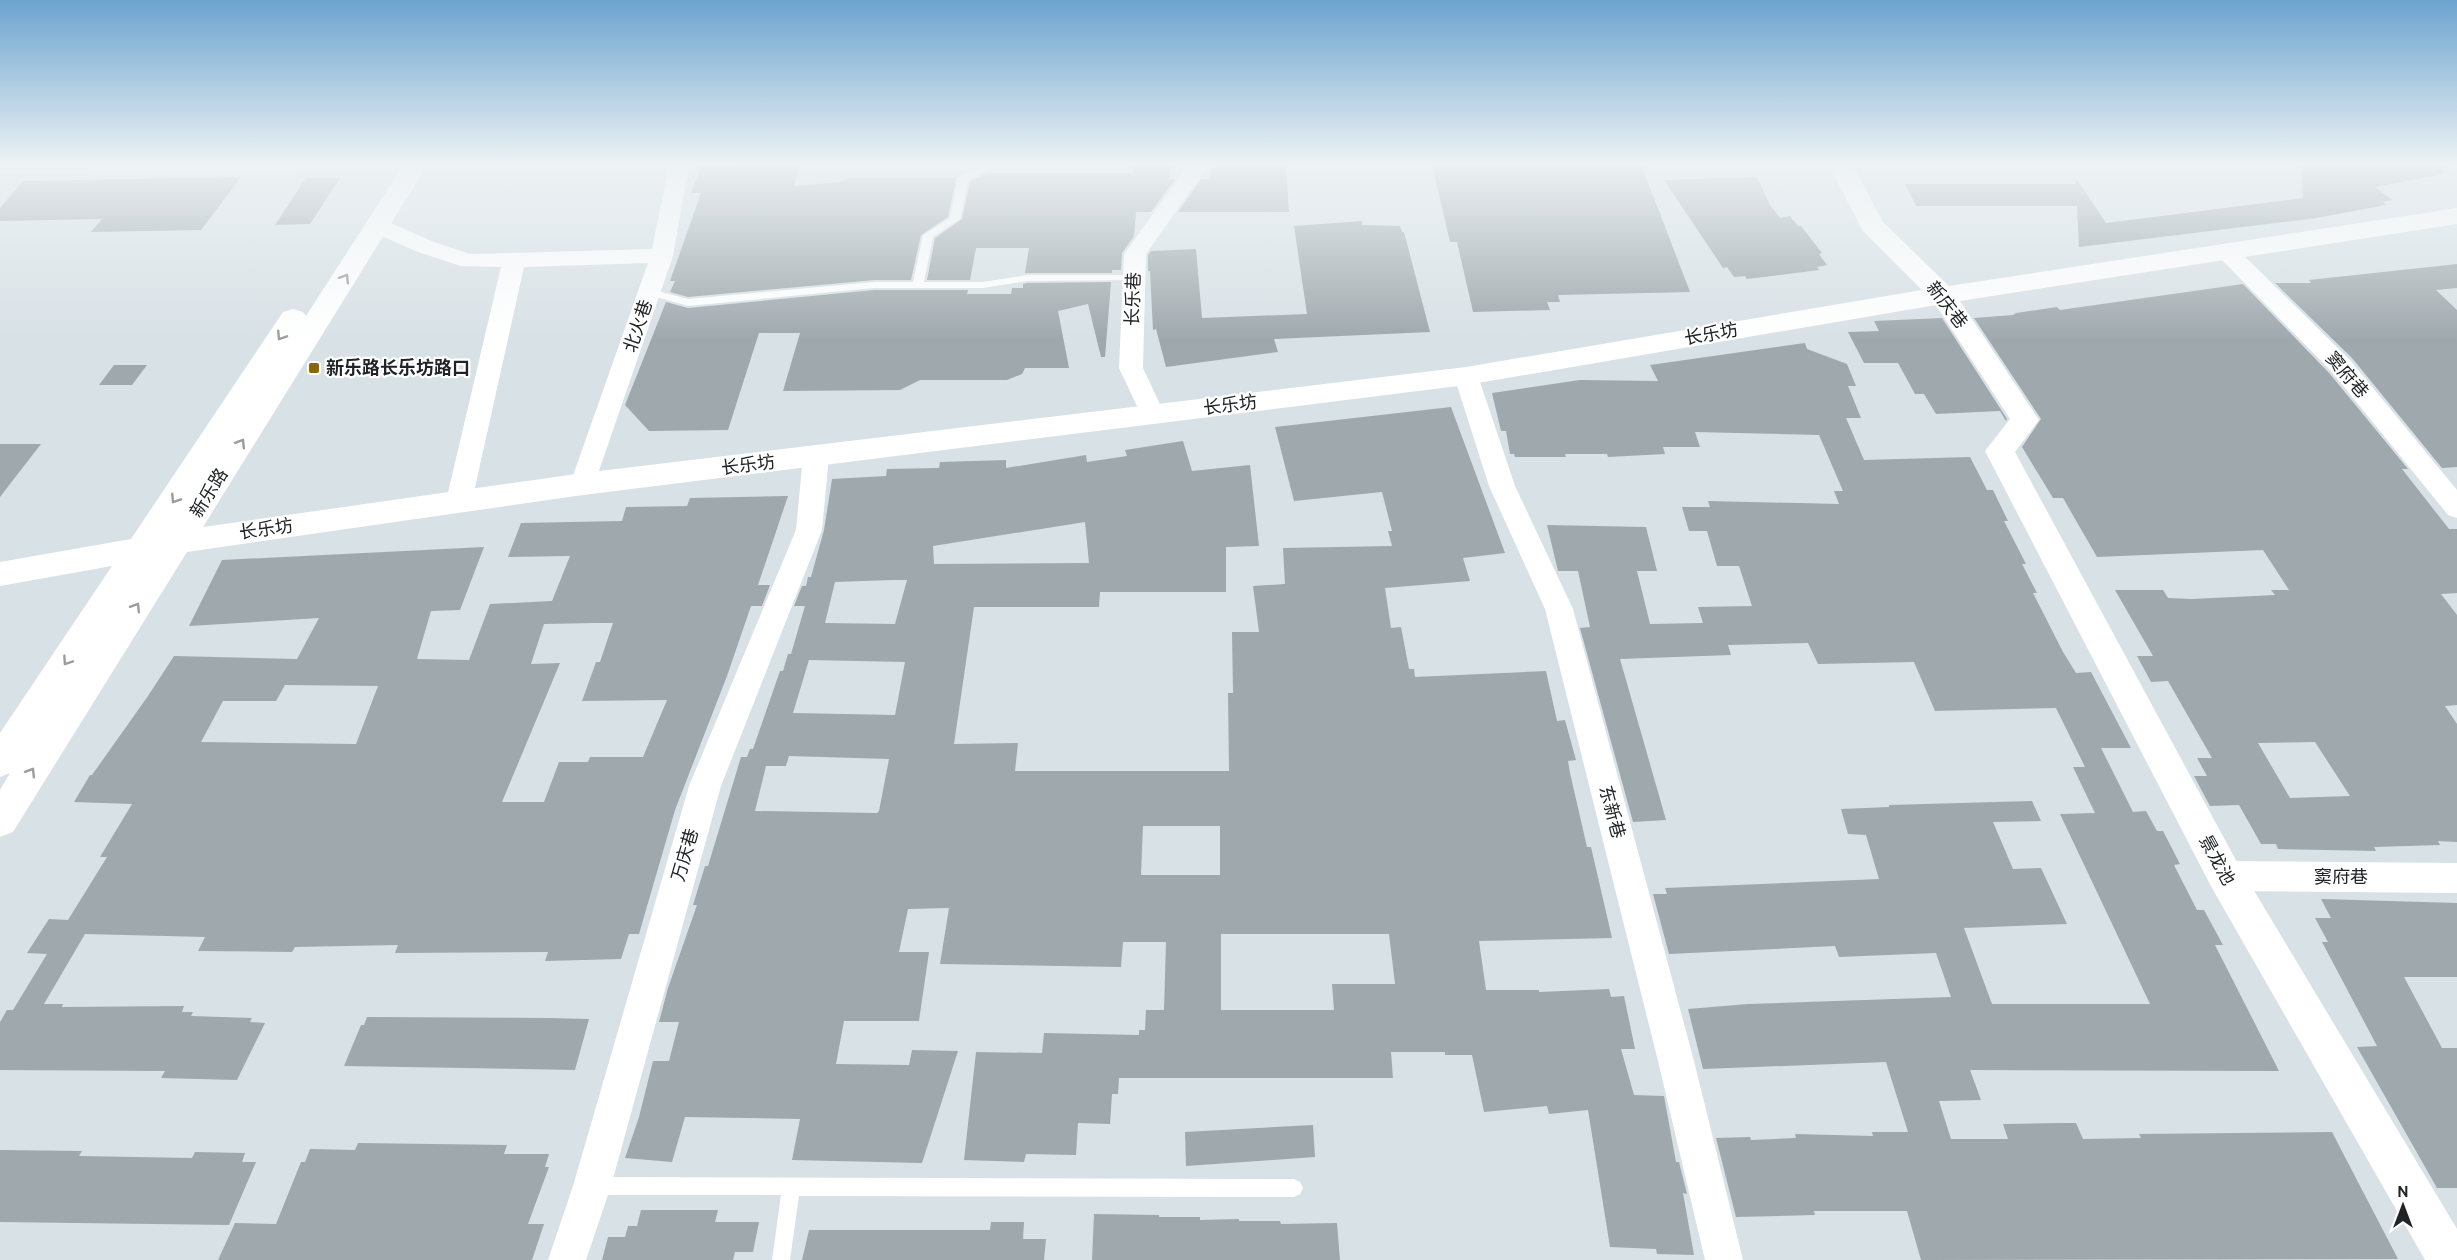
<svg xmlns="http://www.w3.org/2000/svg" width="2457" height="1260" viewBox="0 0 2457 1260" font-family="Cabin,'Noto Sans SC',sans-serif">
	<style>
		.building { fill: #9fa8ad; fill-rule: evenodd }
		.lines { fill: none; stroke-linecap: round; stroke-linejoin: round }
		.lane { fill: #fff; fill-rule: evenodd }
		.street { fill: #fff; fill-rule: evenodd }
		.secondary { fill: #fff; fill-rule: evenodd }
		.oneway { stroke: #9b9c9d }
		.poi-dot { fill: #8e660a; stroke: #fff; stroke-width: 2 }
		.labels { text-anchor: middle; stroke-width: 4.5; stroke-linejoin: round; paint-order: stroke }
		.street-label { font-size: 18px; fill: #212426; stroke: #fff }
		.poi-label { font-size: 18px; font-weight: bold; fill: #212426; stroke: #fff; text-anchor: start }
	</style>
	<rect width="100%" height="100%" fill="#d8e1e6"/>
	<g class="building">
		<path d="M766 164 800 166 794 186 840 182 849 178H956L948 217 921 235 911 280H874L688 297 670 292 675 281H670L701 193H691L701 167 766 166Z"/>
		<path d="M1134 164H1170L1169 179H1175L1151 212H1136L1134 236 1122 253 1121 270H1112V273H1025L1029 248H976L970 280H927L935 238 962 219 970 182 988 173H1133Z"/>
		<path d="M1216 164H1286L1289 212H1178L1201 179H1210V168H1216Z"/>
		<path d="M1432 164H1641L1690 292 1558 295 1560 302H1547L1550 310 1473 312 1457 242H1450Z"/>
		<path d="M2301 164H2443V174L2375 187 2393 200 2383 202 2386 205 2316 218 2079 247 2077 206H1916L1905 184H2076V178L2106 223 2303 198Z"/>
		<path d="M241 177 201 230 91 232 102 219 0 221V208L23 181Z"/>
		<path d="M1757 177 1770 205 1780 218 1790 216 1798 226H1801L1822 253 1819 254 1827 265 1817 267 1819 270 1780 275 1747 279 1745 276 1734 277 1727 267 1723 268 1664 180Z"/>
		<path d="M306 178H340L310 224 275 225Z"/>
		<path d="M1362 221V225L1400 226 1402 232H1404L1430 332 1274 339 1278 352 1166 367 1156 329 1153 330 1150 271H1148V255L1151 251 1196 249 1202 318 1307 314 1294 226Z"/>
		<path d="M2457 264V288L2436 290 2457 310V467L2442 468 2352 358 2275 283H2311L2309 280Z"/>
		<path d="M1111 282 1105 357H1101L1088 304 1058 311 1069 368H1025L1022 374 1007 380H920L900 390 783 391 800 333H759L728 430 649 431 625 405 666 302 688 308 874 290H968L967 294H1011L1012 288H1023V284L1027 283Z"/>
		<path d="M2243 284 2330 374 2408 469H2402L2449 529H2457V593L2441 594 2457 615V705L2445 706 2457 724V842L2438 841 2440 845 2374 847 2376 851 2278 849 2276 844H2261L2239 805 2210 806 2194 776H2207L2197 758H2212L2168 681 2151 682 2137 656H2153L2115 590H2163L2168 598 2192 599 2275 595 2271 590H2289L2263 550 2097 557 2063 498H2053L2022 447 2041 419 1974 318 2013 315 2016 313 2057 307 2060 310ZM2315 742 2350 796 2290 798 2258 743Z"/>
		<path d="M1942 318 2007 419 2006 421 2000 411 1936 414 1924 394H1915L1898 363H1864L1848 332 1879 331 1874 321Z"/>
		<path d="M1805 343 1807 349 1847 364 1856 386H1848L1861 418H1846L1864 460 1970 457 1987 490H1993L2008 521H2004L2026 564H2022L2037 593H2033L2063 652 2076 673 2091 672 2131 748H2101L2133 812 2146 811 2157 831H2163L2180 864 2174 865 2197 910H2204L2223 945H2215L2279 1071 1970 1070 1981 1100 1939 1101 1951 1139H2008L2003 1124 2061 1123H2076L2083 1139 2141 1138 2139 1134 2332 1132 2398 1259 1921 1260 1907 1211H1814L1815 1215 1736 1217 1716 1138 1750 1137 1751 1140 1796 1138 1795 1134 1873 1136 1872 1132H1908L1886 1062 1703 1069 1688 1009 1748 1004 1951 997 1936 953 1839 957 1835 946 1669 954 1653 894H1667L1665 888 1879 879 1866 835 1848 834 1841 809 1889 807V805L2032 801 2041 821 1993 822 2013 869 2041 868 2067 924 1964 928 1992 1004H2150L2060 814 2095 813 2073 767H2085L2056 708 1935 711 1914 662 1818 664 1808 643 1728 645 1731 655 1620 659 1666 820 1633 822 1580 628 1590 627 1578 571H1558L1547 525 1646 527 1657 571H1637L1650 624 1703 623 1698 607 1752 606 1739 566H1717L1707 531H1689L1682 507H1710L1708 501 1839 504 1834 491H1843L1819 435 1695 432 1700 447H1663L1665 454 1608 457 1607 454H1565L1566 457H1515L1514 454H1510L1506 431H1501L1492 393 1580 380 1658 381 1650 365Z"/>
		<path d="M114 365H147L132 385H99Z"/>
		<path d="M1451 407 1505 553 1463 558 1470 581 1385 588 1391 628 1401 627 1409 669H1414L1415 677 1546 671 1557 721 1565 720 1576 760 1568 761 1570 773 1587 847H1591L1612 938 1479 941 1486 990H1539V992L1609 989 1611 997 1624 996 1635 1049H1621L1634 1095 1664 1096 1676 1162H1679L1687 1194 1683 1193 1694 1255 1657 1254 1656 1249 1610 1247 1588 1110 1549 1114 1547 1106 1484 1112 1472 1055H1445V1052H1391L1393 1078H1119L1118 1094H1112L1110 1124 1078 1123 1076 1155 1026 1154 1024 1162 964 1160 976 1052 1042 1053 1044 1033 1139 1035V1030H1145L1146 1010H1164L1166 942H1123L1121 967 940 964 949 908 908 909 899 952H929L919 1021H844L836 1064 909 1065 912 1050 958 1051 922 1163 792 1160 800 1119 746 1118 685 1117 672 1162 625 1158 639 1117 653 1061H669L679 1022H659L668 988 697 905H693L705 866H708L741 757H747L750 749H753L780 671H783L788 654H791L805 606H794L802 586H806L808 577H811L824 530 832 479 886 476 887 469 939 468 940 462 1006 460V468L1086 455 1087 462 1127 456 1125 450 1183 441 1192 471 1250 465 1259 546 1226 547V592H1100L1099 607H974L954 744 1018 743 1015 771H1229L1228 693H1233L1232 632H1259L1253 586 1285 584 1283 548 1392 546 1388 531H1392L1382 492 1294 501 1275 427ZM1085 522 1089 563 934 564 933 546ZM892 580H907L895 624 825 623 835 582ZM809 660 905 662 895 715 793 713ZM789 756 889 759 879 811 877 813 755 811 766 766H786ZM1143 826H1220V875H1141ZM1221 934H1389L1395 984H1332L1334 1010H1221Z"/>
		<path d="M0 444H41L0 497Z"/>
		<path d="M788 496 758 585H770L762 606H751L727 676 675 810 639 934H629L621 959 545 961 548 952 395 953 398 945 295 947 292 952 198 951 205 937 85 934 44 1004H63L62 1007 184 1006 182 1012H193L191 1016 252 1018 250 1022 265 1023 237 1080 161 1078 165 1071 0 1070V1022L7 1010H13L47 954 27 953 49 919 68 920 107 857H100L132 804 74 802 90 775H92L148 696 174 656 297 659 319 618 189 626 222 560 484 547 460 610 431 611 417 659 469 660 490 604 552 601 570 556 508 557 521 523 622 521 626 507 687 506 690 498ZM595 623H613L600 662H596L582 701 667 700 643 757H590L588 762H559L544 802H502L560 663 531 664 544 624ZM285 685 378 686 356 744 201 742 223 701H276Z"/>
		<path d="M2321 899 2457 903V977H2404L2442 1048H2457V1188H2437L2357 1047 2377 1046 2322 942H2328L2315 918H2331Z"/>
		<path d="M367 1017 548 1018 589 1019 575 1070 344 1066 361 1025H364Z"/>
		<path d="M1313 1125 1315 1157 1186 1166 1185 1132Z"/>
		<path d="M358 1143 507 1145 504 1154H549L545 1167H549L528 1224H544L532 1260H218L235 1223 276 1224 301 1162H305L310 1149 355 1150Z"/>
		<path d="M0 1150 82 1151 79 1156 192 1158 195 1152 245 1153 242 1162H256L229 1225 0 1222Z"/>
		<path d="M641 1210H718L715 1222H759L753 1252H735L733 1260H602L608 1237H625L628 1226H637Z"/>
		<path d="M1094 1214 1159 1215V1217H1200V1220L1239 1219V1221H1280L1281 1224 1337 1223 1340 1260H1092Z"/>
		<path d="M991 1222H1024L1023 1239H1046L1044 1260H802L809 1230H990Z"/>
	</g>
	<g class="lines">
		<g class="lane">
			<path d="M988 164H1001L968 180 960 219 933 237 924 282H983L1027 275H1134L1138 276V280L1027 281 983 288H874L688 306 646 294 645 292 650 289 688 299 874 282H913L923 235 950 218 958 178Z"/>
			<path d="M594 1177 1294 1179 1300 1182 1303 1188 1300 1194 1294 1197 799 1196 790 1260H772L781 1195H594L588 1192 585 1186 588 1180Z"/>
		</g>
		<g class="street">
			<path d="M669 164H689L673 256 592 491 583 493 574 491 570 484 648 263 524 267 472 501 468 508 459 511 450 508 446 501 501 267 461 266 418 252 370 231 367 226 370 221 378 219 386 221 434 242 470 254 652 249Z"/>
			<path d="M1189 164H1209L1146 254 1143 368 1165 415 1162 421 1153 424 1144 421 1119 368 1124 254Z"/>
			<path d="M2226 244 2234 246 2350 360 2457 490V518L2448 515 2332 372 2218 256 2215 251 2218 246Z"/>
			<path d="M1466 368 1475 370 1478 376 1515 486 1573 609 1694 1061 1743 1260H1705L1658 1061 1545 609 1489 486 1454 376 1457 370Z"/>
			<path d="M816 447 825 450 829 456 822 530 721 786 611 1186 586 1260H548L573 1186 689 786 796 530 803 456 807 450Z"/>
			<path d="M2225 861 2457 863V893L2225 891 2213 886 2209 876 2213 866Z"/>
		</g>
		<g class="secondary">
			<path d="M0 164H301L298 169 289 171 0 173Z"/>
			<path d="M404 164H428L203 527 583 473 1466 367 1922 290 1863 231 1828 164H1852L1883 222 1949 286 2457 208V224L1960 301 2039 420 2015 452 2238 864 2457 1229V1260H2425L2212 888 1985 451 2010 419 1936 305 1466 385 583 495 187 552 13 832 0 837V790L10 773 0 777V733L112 566 0 586V562L131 539 283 312 293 309 303 312 306 316Z"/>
		</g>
	</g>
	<defs><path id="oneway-chevron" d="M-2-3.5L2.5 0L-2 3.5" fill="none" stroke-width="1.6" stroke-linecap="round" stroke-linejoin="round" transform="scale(1.5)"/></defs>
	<g class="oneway">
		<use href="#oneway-chevron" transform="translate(345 278) rotate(-58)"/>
		<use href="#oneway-chevron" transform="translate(281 336) rotate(123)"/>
		<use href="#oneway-chevron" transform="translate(241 443) rotate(-58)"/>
		<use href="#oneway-chevron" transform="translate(175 499) rotate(123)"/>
		<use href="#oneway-chevron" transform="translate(136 607) rotate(-58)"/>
		<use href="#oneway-chevron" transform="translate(67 661) rotate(124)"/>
		<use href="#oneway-chevron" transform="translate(31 772) rotate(-58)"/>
	</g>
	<linearGradient id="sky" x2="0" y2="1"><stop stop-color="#6ca4cf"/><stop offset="0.48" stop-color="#edf2f4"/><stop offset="1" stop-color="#edf2f4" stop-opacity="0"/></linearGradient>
	<rect width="2457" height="340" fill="url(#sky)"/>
	<rect class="poi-dot" x="308" y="362" width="12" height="12" rx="3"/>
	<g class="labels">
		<g class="street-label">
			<text transform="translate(1133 299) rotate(-88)" y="6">长乐巷</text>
			<text transform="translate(1947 305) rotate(52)" y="6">新庆巷</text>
			<text transform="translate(638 326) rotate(-71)" y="6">北火巷</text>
			<text transform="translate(1711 334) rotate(-10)" y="6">长乐坊</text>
			<text transform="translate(2347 375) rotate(49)" y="6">窦府巷</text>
			<text transform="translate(1230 405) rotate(-7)" y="6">长乐坊</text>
			<text transform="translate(748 465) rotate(-7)" y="6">长乐坊</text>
			<text transform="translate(209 493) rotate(-58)" y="6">新乐路</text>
			<text transform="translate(266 529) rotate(-8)" y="6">长乐坊</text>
			<text transform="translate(1612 812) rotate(75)" y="6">东新巷</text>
			<text transform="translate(685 855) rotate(-74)" y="6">万庆巷</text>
			<text transform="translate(2217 860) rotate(61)" y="6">景龙池</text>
			<text x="2341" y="883">窦府巷</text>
		</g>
		<g class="poi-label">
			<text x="326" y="374">新乐路长乐坊路口</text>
		</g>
	</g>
	<g transform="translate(2403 1206)" stroke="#ffffff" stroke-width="4.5" paint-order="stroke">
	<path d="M0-4.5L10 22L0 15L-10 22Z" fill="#212426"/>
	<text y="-9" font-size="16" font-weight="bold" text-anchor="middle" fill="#212426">N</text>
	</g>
</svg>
